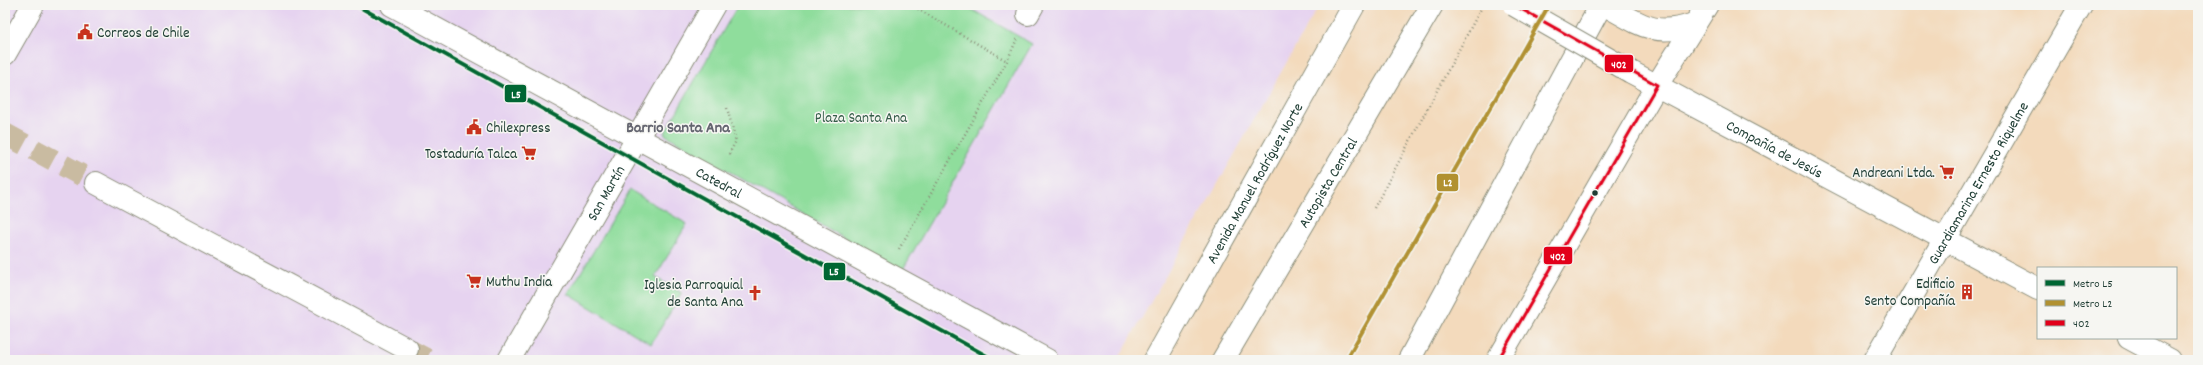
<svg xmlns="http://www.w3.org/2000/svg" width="2203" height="365" viewBox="0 0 2203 365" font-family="Dekko,sans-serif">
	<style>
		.built { fill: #e6d3f0 }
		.green { fill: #8fdd9c; stroke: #578d68 }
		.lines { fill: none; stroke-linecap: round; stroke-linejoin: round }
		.minor-tunnel { stroke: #c9bba1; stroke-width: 22; stroke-dasharray: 22 11; stroke-linecap: butt }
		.minor-casing { stroke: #898c78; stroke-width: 24 }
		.major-casing { stroke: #898c78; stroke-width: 24 }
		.highway-casing { stroke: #898c78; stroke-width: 24 }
		.path { stroke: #898c78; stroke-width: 2.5; stroke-dasharray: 1 3; stroke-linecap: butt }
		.minor { stroke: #fff; stroke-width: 22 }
		.major { stroke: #fff; stroke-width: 22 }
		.highway { stroke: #fff; stroke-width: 22 }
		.minor-bridge-casing { stroke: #898c78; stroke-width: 24; stroke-linecap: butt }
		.minor-bridge { stroke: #fff; stroke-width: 22 }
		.bus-1-casing { stroke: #f6f6f2; stroke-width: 6 }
		.bus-1 { stroke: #e2001a; stroke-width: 3 }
		.metro-1-casing { stroke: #f6f6f2; stroke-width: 7 }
		.metro-2-casing { stroke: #f6f6f2; stroke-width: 7 }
		.metro-1 { stroke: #063; stroke-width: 4 }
		.metro-2 { stroke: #b19130; stroke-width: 4 }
		.bus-dot { fill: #1f3d34; stroke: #f6f6f2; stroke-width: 1.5 }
		.labels { text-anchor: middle; stroke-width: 3; stroke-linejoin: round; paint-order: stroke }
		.poi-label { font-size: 15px; fill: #1f3d34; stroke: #f6f6f2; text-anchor: end }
		.park-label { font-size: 15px; fill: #355d49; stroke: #f6f6f2 }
		.street-label { font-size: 15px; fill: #1f3d34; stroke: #f6f6f2 }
		.neighbourhood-label { font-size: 16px; font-weight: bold; fill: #646570; stroke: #f6f6f2 }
		.line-badge { stroke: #f6f6f2; stroke-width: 1.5 }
		.badge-label { font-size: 11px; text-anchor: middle; font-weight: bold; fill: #fff }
	</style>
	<rect width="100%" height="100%" fill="#f6f6f2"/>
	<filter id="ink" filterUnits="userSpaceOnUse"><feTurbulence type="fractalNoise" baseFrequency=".025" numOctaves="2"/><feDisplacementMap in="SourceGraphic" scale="8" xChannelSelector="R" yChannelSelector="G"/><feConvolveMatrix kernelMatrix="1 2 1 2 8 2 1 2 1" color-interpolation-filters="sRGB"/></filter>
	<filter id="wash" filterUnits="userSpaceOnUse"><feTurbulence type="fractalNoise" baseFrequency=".012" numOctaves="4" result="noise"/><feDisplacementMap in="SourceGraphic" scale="16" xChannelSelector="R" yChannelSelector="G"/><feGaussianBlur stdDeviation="0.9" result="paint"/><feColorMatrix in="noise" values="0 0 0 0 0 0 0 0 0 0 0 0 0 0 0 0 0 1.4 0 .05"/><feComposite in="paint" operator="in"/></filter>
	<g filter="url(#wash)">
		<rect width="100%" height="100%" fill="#f3dabc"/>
		<path class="built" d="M5 5H1319L1118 360H5Z"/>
		<g class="green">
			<path d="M738 5H964L1032 44 902 271 664 134Z"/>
			<path d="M630 190 687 224 655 277 682 293 651 344 568 294Z"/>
		</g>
	</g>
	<g filter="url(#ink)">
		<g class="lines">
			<g class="minor-tunnel">
				<path d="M5 134 96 183"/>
				<path d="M407 349 428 360"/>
			</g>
			<g class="minor-casing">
				<g id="minor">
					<path d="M1028 14 1033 5"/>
					<path id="s1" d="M1631 72 2038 289"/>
					<path d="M96 183 407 349"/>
					<path d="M2129 338 2170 360"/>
					<path id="s2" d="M509 360 714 5"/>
					<path id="s3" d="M1875 360 2081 5"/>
				</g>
			</g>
			<g class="major-casing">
				<g id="major">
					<path id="s4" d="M392 5 1047 360"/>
					<path d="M1605 5C1640 24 1654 38 1694 24"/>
					<path d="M5 54 33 5"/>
					<path id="s5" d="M1155 360 1354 5"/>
					<path d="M1498 360 1657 85 1707 5"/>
				</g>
			</g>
			<g class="highway-casing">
				<g id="highway">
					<path id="s6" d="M1223 360 1432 5"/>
					<path d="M1409 360 1601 5"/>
				</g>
			</g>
			<g class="path">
				<path d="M911 5 1007 61"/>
				<path d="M727 108 736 141 728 156"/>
				<path d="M1374 208 1483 5"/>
				<path d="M899 249 1007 61 1017 39"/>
			</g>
			<use href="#minor" class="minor"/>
			<use href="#major" class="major"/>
			<use href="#highway" class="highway"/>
			<g class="minor-bridge-casing">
				<path id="minor-bridge" d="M1514 5 1631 72"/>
			</g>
			<use href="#minor-bridge" class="minor-bridge"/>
			<g class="bus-1-casing">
				<path id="bus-1" d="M1498 360 1657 85 1514 5"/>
			</g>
			<use href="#bus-1" class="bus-1"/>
			<g class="metro-1-casing">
				<path id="metro-1" d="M356 5 994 360"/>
			</g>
			<g class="metro-2-casing">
				<path id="metro-2" d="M1346 360 1549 5"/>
			</g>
			<use href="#metro-1" class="metro-1"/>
			<use href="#metro-2" class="metro-2"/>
		</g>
	</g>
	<defs>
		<g id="civic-bare" transform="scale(1.2)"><path d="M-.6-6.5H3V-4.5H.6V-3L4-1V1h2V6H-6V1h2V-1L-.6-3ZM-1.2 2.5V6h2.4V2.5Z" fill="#c8321e" stroke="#f6f6f2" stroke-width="2.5" paint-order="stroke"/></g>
		<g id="supermarket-bare" transform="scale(1.2)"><path d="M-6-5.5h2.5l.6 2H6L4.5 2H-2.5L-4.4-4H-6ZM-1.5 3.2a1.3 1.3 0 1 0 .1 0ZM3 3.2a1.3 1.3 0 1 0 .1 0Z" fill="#c8321e" stroke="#f6f6f2" stroke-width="2.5" paint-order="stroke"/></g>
		<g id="building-bare" transform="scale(1.2)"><path d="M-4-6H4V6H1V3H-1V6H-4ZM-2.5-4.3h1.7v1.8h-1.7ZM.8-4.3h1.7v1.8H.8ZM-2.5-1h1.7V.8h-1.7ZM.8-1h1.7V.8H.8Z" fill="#c8321e" stroke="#f6f6f2" stroke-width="2.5" paint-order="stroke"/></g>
		<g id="church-bare" transform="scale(1.2)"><path d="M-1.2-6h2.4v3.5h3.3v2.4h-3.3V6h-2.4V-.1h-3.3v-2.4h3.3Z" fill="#c8321e" stroke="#f6f6f2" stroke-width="2.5" paint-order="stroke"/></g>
	</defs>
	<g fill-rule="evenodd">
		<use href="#civic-bare" x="85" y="32"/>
		<use href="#civic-bare" x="474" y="127"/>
		<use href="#supermarket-bare" x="529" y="153"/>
		<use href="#supermarket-bare" x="1947" y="172"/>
		<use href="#supermarket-bare" x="474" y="281"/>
		<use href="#building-bare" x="1967" y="292"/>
		<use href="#church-bare" x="755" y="293"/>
	</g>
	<circle class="bus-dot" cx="1595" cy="193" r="3.5"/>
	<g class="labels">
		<g class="poi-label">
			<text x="97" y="37" text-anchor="start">Correos de Chile</text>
			<text x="486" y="132" text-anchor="start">Chilexpress</text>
			<text x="517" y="158">Tostaduría Talca</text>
			<text x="1935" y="177">Andreani Ltda.</text>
			<text x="486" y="286" text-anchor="start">Muthu India</text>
			<text x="1955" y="288">Edificio<tspan x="1955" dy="17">Sento Compañía</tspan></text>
			<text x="743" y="289">Iglesia Parroquial<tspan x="743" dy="17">de Santa Ana</tspan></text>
		</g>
		<g class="park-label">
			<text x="861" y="122">Plaza Santa Ana</text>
		</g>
		<g class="street-label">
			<text dy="5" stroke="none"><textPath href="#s1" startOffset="163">Compañía de Jesús</textPath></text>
			<text dy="5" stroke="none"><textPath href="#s5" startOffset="203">Avenida Manuel Rodríguez Norte</textPath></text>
			<text dy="5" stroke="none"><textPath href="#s6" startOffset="206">Autopista Central</textPath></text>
			<text dy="5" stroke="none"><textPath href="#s3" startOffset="205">Guardiamarina Ernesto Riquelme</textPath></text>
			<text dy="5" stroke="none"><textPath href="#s4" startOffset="372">Catedral</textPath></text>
			<text dy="5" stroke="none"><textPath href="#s2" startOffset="193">San Martín</textPath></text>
		</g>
		<g class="neighbourhood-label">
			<text x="678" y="132">Barrio Santa Ana</text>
		</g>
	</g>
	<g class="line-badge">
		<rect x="1604" y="54" width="30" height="19" rx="4" fill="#e2001a"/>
		<rect x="504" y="84" width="23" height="19" rx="4" fill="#063"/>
		<rect x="1436" y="173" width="23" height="19" rx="4" fill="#b19130"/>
		<rect x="1543" y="246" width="30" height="19" rx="4" fill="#e2001a"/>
		<rect x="823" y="262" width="23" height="19" rx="4" fill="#063"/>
	</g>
	<g class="badge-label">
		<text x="1619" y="68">402</text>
		<text x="516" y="98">L5</text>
		<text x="1448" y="186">L2</text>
		<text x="1558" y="260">402</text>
		<text x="834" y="275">L5</text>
	</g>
	<rect width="2203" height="365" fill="none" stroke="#f6f6f2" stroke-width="20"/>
	<rect x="2037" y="267" width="140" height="72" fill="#f6f6f2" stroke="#a0aca6"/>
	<rect x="2045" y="280" width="20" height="6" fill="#006633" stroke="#a0aca6"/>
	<text x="2073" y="287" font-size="12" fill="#1f3d34">Metro L5</text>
	<rect x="2045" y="300" width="20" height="6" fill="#b19130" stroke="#a0aca6"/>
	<text x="2073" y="307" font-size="12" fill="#1f3d34">Metro L2</text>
	<rect x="2045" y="320" width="20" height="6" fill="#e2001a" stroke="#a0aca6"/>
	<text x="2073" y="327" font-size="12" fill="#1f3d34">402</text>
</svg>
